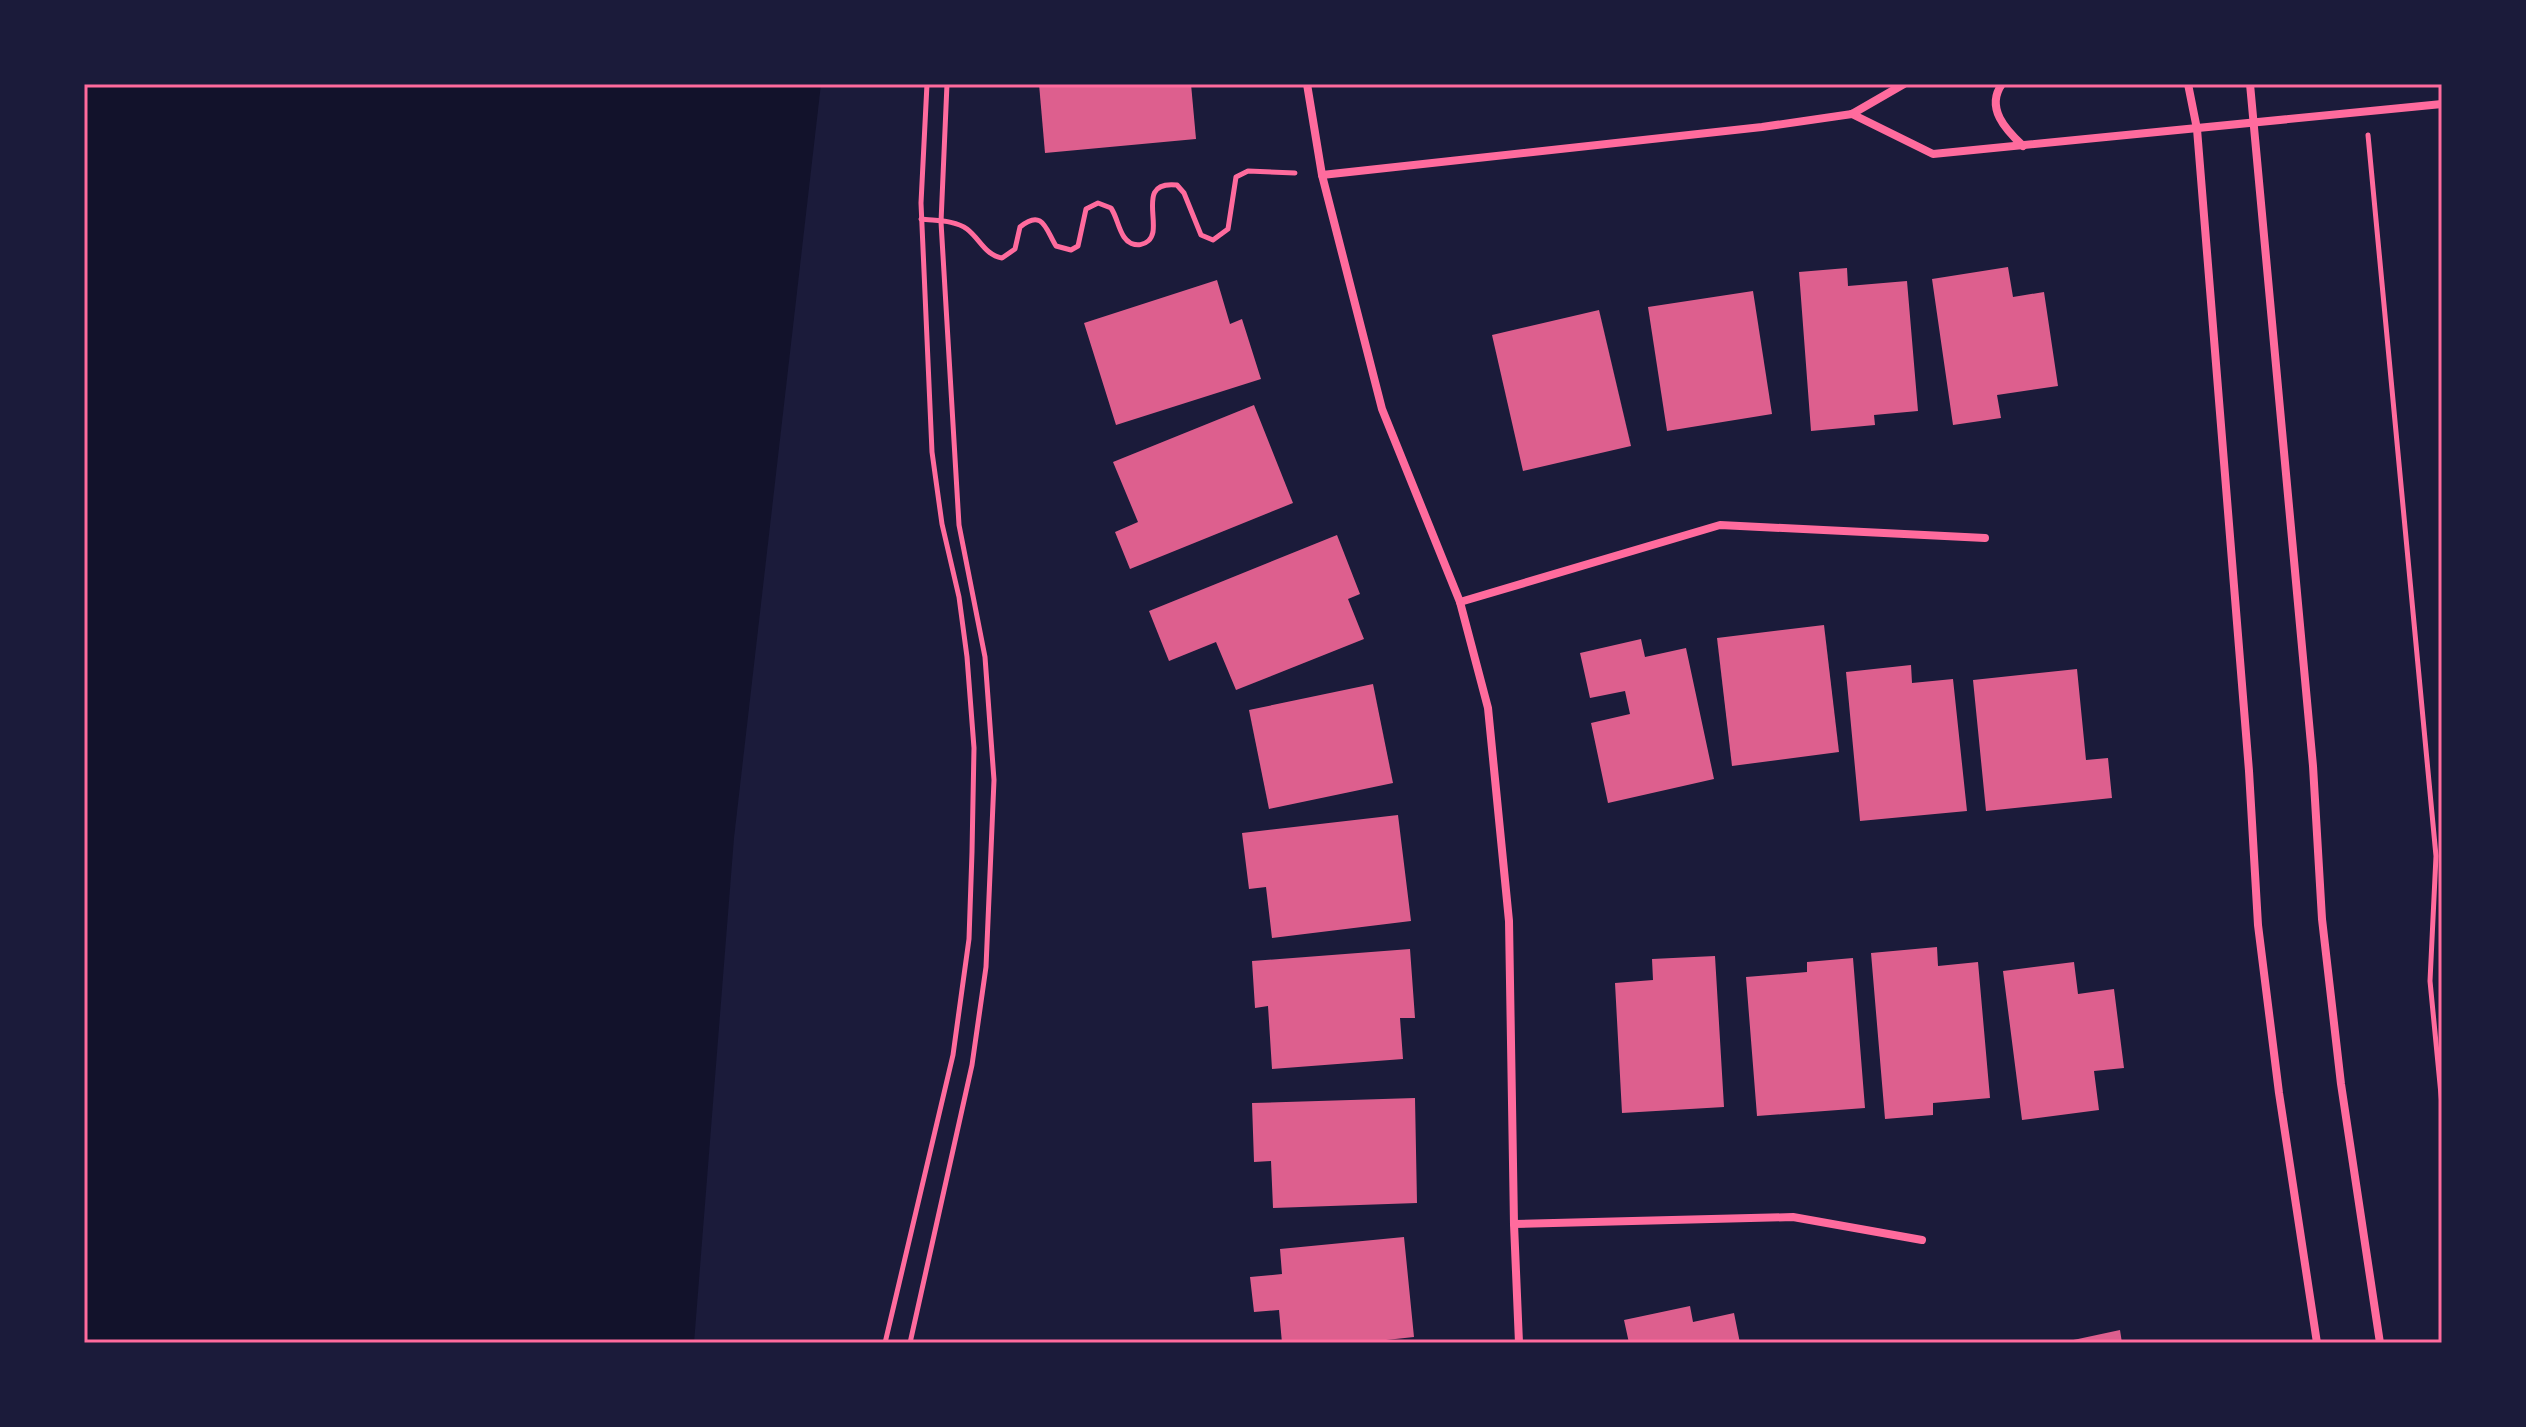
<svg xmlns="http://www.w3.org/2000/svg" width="2526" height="1427" viewBox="0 0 2526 1427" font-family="'Space Grotesk',sans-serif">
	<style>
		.water { fill: #12122b }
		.building { fill: #dd5f8e }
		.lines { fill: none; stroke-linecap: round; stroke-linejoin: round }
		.path { stroke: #ff6b9d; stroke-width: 5 }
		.minor { stroke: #ff6b9d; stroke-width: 8 }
		.neatline { fill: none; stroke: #ff6b9d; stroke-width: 3 }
	</style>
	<rect width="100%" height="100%" fill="#1b1b3a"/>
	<path class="water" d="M84 84H821L734 838 694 1343H84Z"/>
	<g class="building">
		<path d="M1039 84H1191L1196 139 1045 153Z"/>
		<path d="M2008 267 2013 297 2044 292 2058 386 1997 395 2001 418 1953 425 1932 279Z"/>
		<path d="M1847 268 1848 286 1907 281 1918 411 1874 415 1875 425 1811 431 1799 272Z"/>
		<path d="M1217 280 1230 324 1242 319 1261 379 1116 425 1084 323Z"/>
		<path d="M1753 291 1772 414 1667 431 1648 307Z"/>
		<path d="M1599 310 1631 446 1523 471 1492 335Z"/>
		<path d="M1254 405 1293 503 1130 569 1115 532 1138 522 1113 462Z"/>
		<path d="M1337 535 1360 594 1348 599 1364 639 1236 690 1216 642 1169 661 1149 611Z"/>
		<path d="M1824 625 1839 752 1732 766 1717 638Z"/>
		<path d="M1641 639 1645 657 1686 648 1714 779 1608 803 1591 723 1630 714 1625 691 1590 698 1580 653Z"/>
		<path d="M1911 665 1912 683 1953 679 1967 811 1860 821 1846 672Z"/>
		<path d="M2077 669 2086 760 2108 758 2112 798 1986 811 1973 680Z"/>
		<path d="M1373 684 1393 783 1269 809 1249 710Z"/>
		<path d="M1398 815 1411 921 1272 938 1266 887 1249 889 1242 833Z"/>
		<path d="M1937 947 1938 966 1978 962 1990 1098 1933 1103V1115L1885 1119 1871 953Z"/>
		<path d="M1410 949 1415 1018H1400L1403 1059 1272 1069 1268 1006 1255 1008 1252 961Z"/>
		<path d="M1715 956 1724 1107 1622 1113 1615 983 1653 980 1652 959Z"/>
		<path d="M1853 958 1865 1108 1757 1116 1746 977 1807 972V962Z"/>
		<path d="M2074 962 2078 994 2114 989 2124 1068 2094 1071 2099 1110 2022 1120 2003 971Z"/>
		<path d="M1415 1098 1417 1203 1273 1208 1271 1161 1254 1162 1252 1103Z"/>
		<path d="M1404 1237 1414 1337 1358 1343H1282L1279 1310 1254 1312 1250 1277 1282 1274 1280 1249Z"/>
		<path d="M1690 1306 1693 1322 1734 1313 1740 1343H1629L1624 1320Z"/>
		<path d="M2120 1330 2122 1343H2064V1342Z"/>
	</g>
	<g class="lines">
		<g class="path">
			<path d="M2368 135 2436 856 2430 981 2442 1105"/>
			<path d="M921 219C936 221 955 220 967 229 980 239 985 255 1002 258L1015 249 1020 227C1043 208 1046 230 1056 246L1071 250 1078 246 1086 209 1098 203 1111 208C1117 217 1118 228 1124 237 1132 249 1150 247 1153 232 1156 212 1141 181 1177 185L1184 193 1201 235 1213 240 1228 229 1236 177 1248 171 1295 173"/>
			<path d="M885 1343 953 1055 969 939 972 852 974 748 967 657 959 597 942 524 932 452 921 203 927 84"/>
			<path d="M910 1343 972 1065 986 967 994 780 985 657 959 525 941 222 947 84"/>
		</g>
		<g class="minor">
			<path d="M1307 84 1322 175 1382 409 1460 602 1488 708 1509 921 1514 1224 1519 1343"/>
			<path d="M2002 84C1985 108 2006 130 2023 146"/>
			<path d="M2188 84 2197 129 2249 771 2258 925 2279 1093 2317 1343"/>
			<path d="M2250 84 2313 766 2322 919 2341 1084 2380 1343"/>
			<path d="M1852 114 1933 154 2442 104"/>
			<path d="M1322 175 1762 127 1852 114 1904 84"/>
			<path d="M1460 602 1720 525 1985 538"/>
			<path d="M1514 1224 1793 1217 1922 1240"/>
		</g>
	</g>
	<rect width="2526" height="1427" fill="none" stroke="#1b1b3a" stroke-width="172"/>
	<rect x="86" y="86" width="2354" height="1255" class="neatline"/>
</svg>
